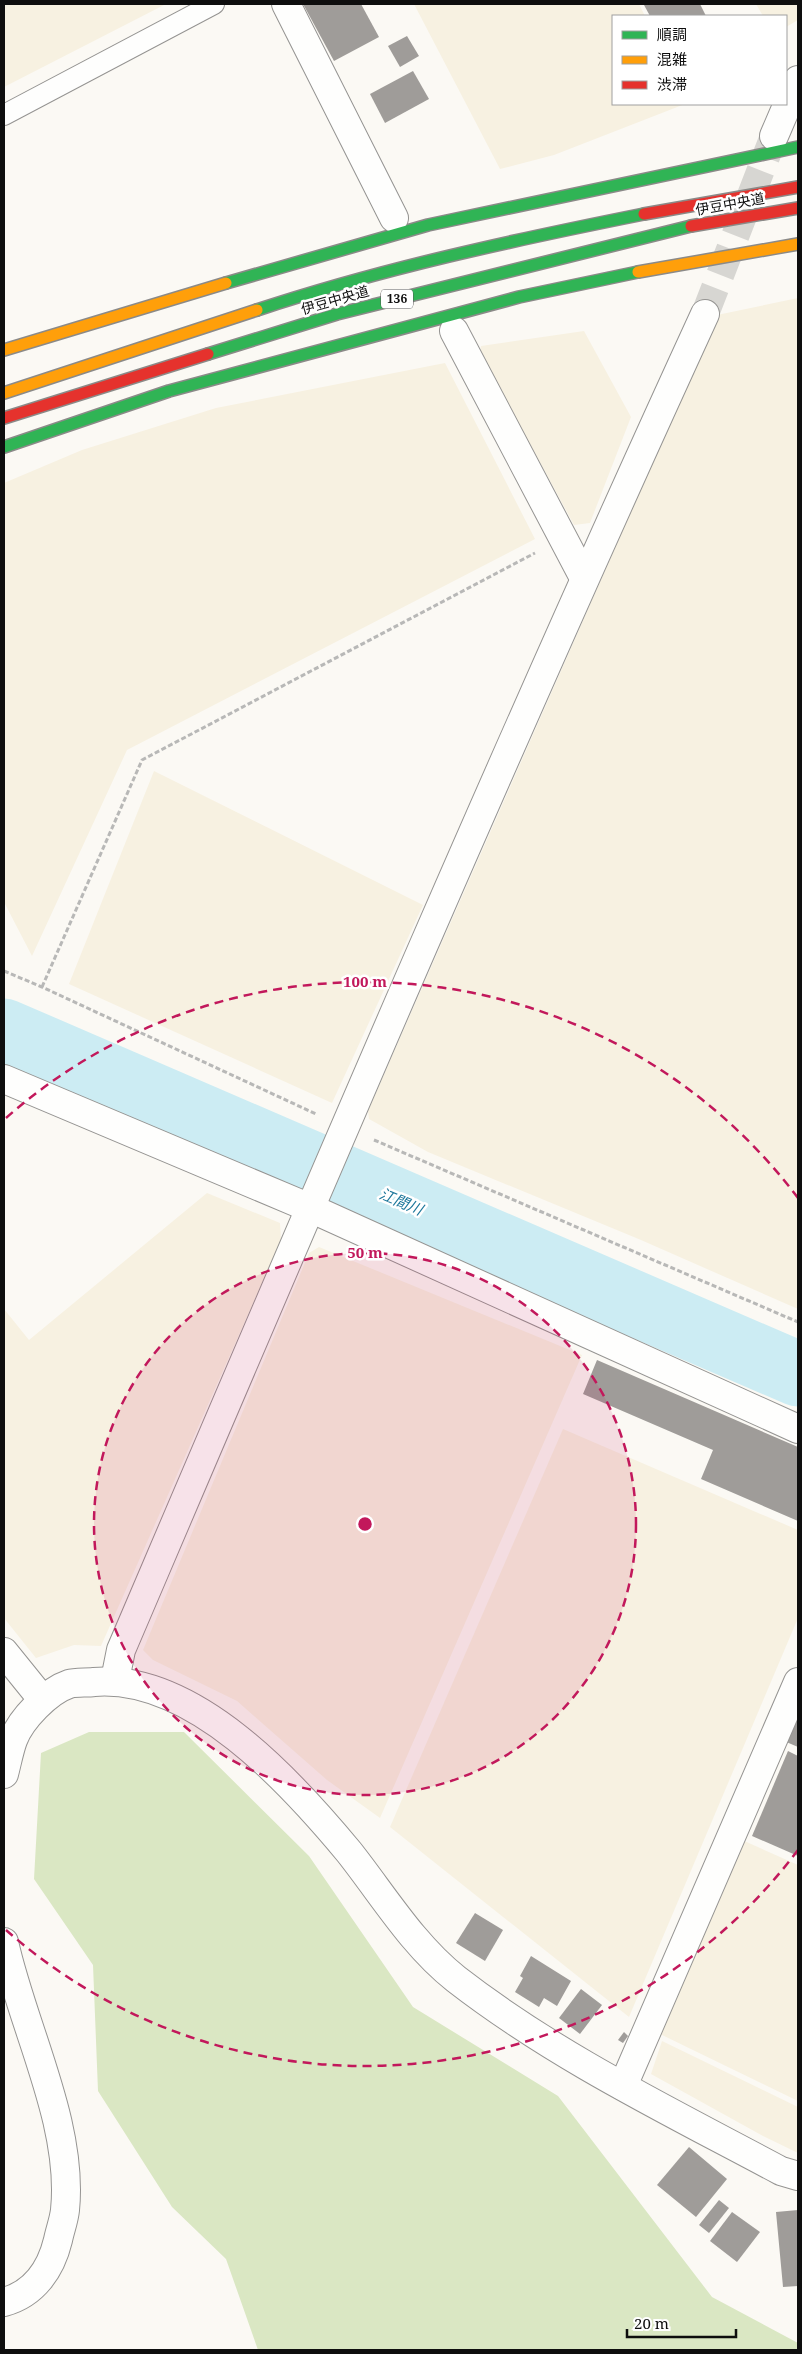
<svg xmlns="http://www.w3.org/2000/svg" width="802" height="2354" viewBox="0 0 802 2354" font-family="'Noto Serif','Noto Sans JP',serif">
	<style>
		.farmland { fill: #f7f1e1 }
		.forest { fill: #dae7c3 }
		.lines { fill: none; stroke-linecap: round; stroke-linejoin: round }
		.river { stroke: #ccecf3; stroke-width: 65 }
		.building { fill: #9f9c99 }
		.street-tunnel { stroke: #d7d6d2; stroke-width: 28; stroke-dasharray: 28 14; stroke-linecap: butt }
		.lane-casing { stroke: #959492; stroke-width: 22 }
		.street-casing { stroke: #959492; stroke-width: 30 }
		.fast-casing { stroke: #8b8a88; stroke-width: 14 }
		.slow-casing { stroke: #8b8a88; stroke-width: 14 }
		.jam-casing { stroke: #8b8a88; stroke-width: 14 }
		.path { stroke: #b8b8b7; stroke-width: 3; stroke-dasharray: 5 2.5; stroke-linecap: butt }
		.lane { stroke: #fefefd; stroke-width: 20 }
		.street { stroke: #fefefd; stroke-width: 28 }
		.fast { stroke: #30b455; stroke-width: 11 }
		.slow { stroke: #ff9f0a; stroke-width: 11 }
		.jam { stroke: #e5322d; stroke-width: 11 }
		.ring { fill: none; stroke: #c2185b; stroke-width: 2.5; stroke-dasharray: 9 6 }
		.labels { text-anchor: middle; stroke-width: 5; stroke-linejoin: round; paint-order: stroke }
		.shield { fill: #fff; stroke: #565656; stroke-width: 1 }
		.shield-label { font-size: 12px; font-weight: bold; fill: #0e0e0e }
		.street-label { font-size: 14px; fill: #0e0e0e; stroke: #fff }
		.water-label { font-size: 15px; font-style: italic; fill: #1d779b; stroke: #fff }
		.centre { fill: #c2185b; stroke: #fff; stroke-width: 2.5 }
		.ring-label { font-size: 15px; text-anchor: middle; font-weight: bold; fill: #c2185b; stroke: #fff; stroke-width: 5; stroke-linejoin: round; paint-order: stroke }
	</style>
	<rect width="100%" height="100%" fill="#fbf9f4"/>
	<g class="farmland">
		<path d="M4 4H166L4 87Z"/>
		<path d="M414 4H639L645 16H613V104H685L554 155 500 169Z"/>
		<path d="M756 4H798V20L786 27V16H763Z"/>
		<path d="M798 298V1309L641 1240 428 1152 369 1119 368 1111 717 315Z"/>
		<path d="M584 331 631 417 590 523 574 525 480 352 481 346Z"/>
		<path d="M445 363 535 539 127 750 32 956 4 902V483L82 450 216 408Z"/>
		<path d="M154 771 423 905 332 1103 69 984Z"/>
		<path d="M207 1193 280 1223 281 1240 101 1646 74 1645 36 1658 4 1618V1309L29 1340Z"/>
		<path d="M319 1247 582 1355 380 1818 327 1780 237 1701 153 1660 143 1650 309 1253Z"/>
		<path d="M563 1429 798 1530V1618L629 2017 390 1827Z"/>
		<path d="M742 1840 798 1865V2101L660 2034Z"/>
		<path d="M662 2041 798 2107V2153L763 2136 651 2074Z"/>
	</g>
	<path class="forest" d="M89 1732H184L309 1856 413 2007 558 2096 712 2297 798 2343V2350H258L226 2259 172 2207 98 2091 93 1965 34 1879 41 1753Z"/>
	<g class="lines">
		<path class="river" d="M4 1031 798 1374"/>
	</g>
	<g class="building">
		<path d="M303 4H361L379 37 334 61Z"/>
		<path d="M700 4 706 16H650L644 5Z"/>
		<path d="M407 36 419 56 400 67 388 46Z"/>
		<path d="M413 71 429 99 385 123 370 94Z"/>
		<path d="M597 1360 798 1447V1521L701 1479 713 1450 583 1394Z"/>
		<path d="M798 1708V1747L784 1741Z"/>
		<path d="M788 1751 798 1756V1856L752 1836Z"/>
		<path d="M475 1913 503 1930 485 1961 456 1943Z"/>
		<path d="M531 1956 571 1981 557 2006 544 1998 539 2007 515 1992 523 1978 520 1976Z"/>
		<path d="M581 1989 602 2005 580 2034 559 2018Z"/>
		<path d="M624 2032 628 2036 623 2043 618 2040Z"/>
		<path d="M689 2147 727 2179 696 2217 657 2185Z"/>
		<path d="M719 2200 729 2208 709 2233 699 2225Z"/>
		<path d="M798 2210V2286L783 2287 776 2212Z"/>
		<path d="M732 2212 760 2232 737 2262 710 2241Z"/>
	</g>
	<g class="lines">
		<path class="street-tunnel" d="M705 314 774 136"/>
		<g class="lane-casing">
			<path id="lane" d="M4 115 214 4"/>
		</g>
		<g class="street-casing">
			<g id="street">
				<path d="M286 4 394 218"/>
				<path d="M774 136 798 80"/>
				<path d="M454 331 584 578"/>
				<path d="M4 1079 310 1208 798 1429"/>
				<path d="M4 1652 42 1699"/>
				<path d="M115 1680 121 1650C312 1203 502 756 705 314"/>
				<path d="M4 1774C7 1763 9 1751 13 1740 21 1719 48 1691 69 1684 76 1682 86 1683 94 1682 193 1674 291 1782 349 1852 383 1895 412 1944 456 1979 555 2056 671 2112 781 2171L798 2176"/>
				<path d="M4 1942C22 2026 74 2123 65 2210 64 2220 60 2230 58 2240 51 2269 34 2294 4 2302"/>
				<path d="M623 2086 798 1682"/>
			</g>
		</g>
		<g class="fast-casing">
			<g id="fast">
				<path d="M226 283 428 225 798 147"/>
				<path d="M257 310C384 268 514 240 644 214"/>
				<path d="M208 354 337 314 691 226"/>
				<path d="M4 447 169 391 519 297 638 272"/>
			</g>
		</g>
		<g class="slow-casing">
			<g id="slow">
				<path d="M638 272 798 244"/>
				<path d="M4 350 226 283"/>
				<path d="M4 393 257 310"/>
			</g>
		</g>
		<g class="jam-casing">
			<g id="jam">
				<path d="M644 214 798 187"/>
				<path d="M691 226 798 208"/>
				<path d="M4 418 208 354"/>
			</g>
		</g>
		<g class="path">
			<path d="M4 971 42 987 316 1114"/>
			<path d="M42 987 142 760 535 553"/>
			<path d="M374 1140 798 1322"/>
		</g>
		<use href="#lane" class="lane"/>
		<use href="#street" class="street"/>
		<use href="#fast" class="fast"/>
		<use href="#slow" class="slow"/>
		<use href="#jam" class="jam"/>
	</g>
	<circle cx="365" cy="1524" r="271" fill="#c2185b" fill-opacity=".12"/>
	<g class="ring">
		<circle cx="365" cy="1524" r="271"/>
		<path d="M798 1850A542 542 0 0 1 6 1930M6 1118A542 542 0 0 1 798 1198"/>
	</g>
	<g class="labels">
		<rect class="shield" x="381" y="289.5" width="32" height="19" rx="4"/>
		<g class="shield-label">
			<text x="397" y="303">136</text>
		</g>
		<g class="street-label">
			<text transform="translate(730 204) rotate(-10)" y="5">伊豆中央道</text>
			<text transform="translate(335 300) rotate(-16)" y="5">伊豆中央道</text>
		</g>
		<g class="water-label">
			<text transform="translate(401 1202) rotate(23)" y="5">江間川</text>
		</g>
	</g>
	<circle cx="365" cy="1524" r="8" class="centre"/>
	<g class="ring-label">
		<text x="365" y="987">100 m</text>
		<text x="365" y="1258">50 m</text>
	</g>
	<rect width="802" height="2354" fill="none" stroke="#0e0e0e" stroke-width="10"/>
	<rect x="612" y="15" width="175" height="90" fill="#ffffff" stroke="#9f9f9f"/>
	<rect x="622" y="31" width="25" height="8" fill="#30b455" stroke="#9f9f9f"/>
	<text x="657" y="40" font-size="15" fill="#0e0e0e">順調</text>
	<rect x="622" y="56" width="25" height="8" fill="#ff9f0a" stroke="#9f9f9f"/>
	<text x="657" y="65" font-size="15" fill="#0e0e0e">混雑</text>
	<rect x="622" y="81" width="25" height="8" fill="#e5322d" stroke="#9f9f9f"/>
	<text x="657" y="90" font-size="15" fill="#0e0e0e">渋滞</text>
	<path d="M627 2329v8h109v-8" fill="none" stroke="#0e0e0e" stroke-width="2.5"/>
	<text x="634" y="2329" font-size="15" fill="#0e0e0e" stroke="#ffffff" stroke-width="4" paint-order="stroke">20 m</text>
</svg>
